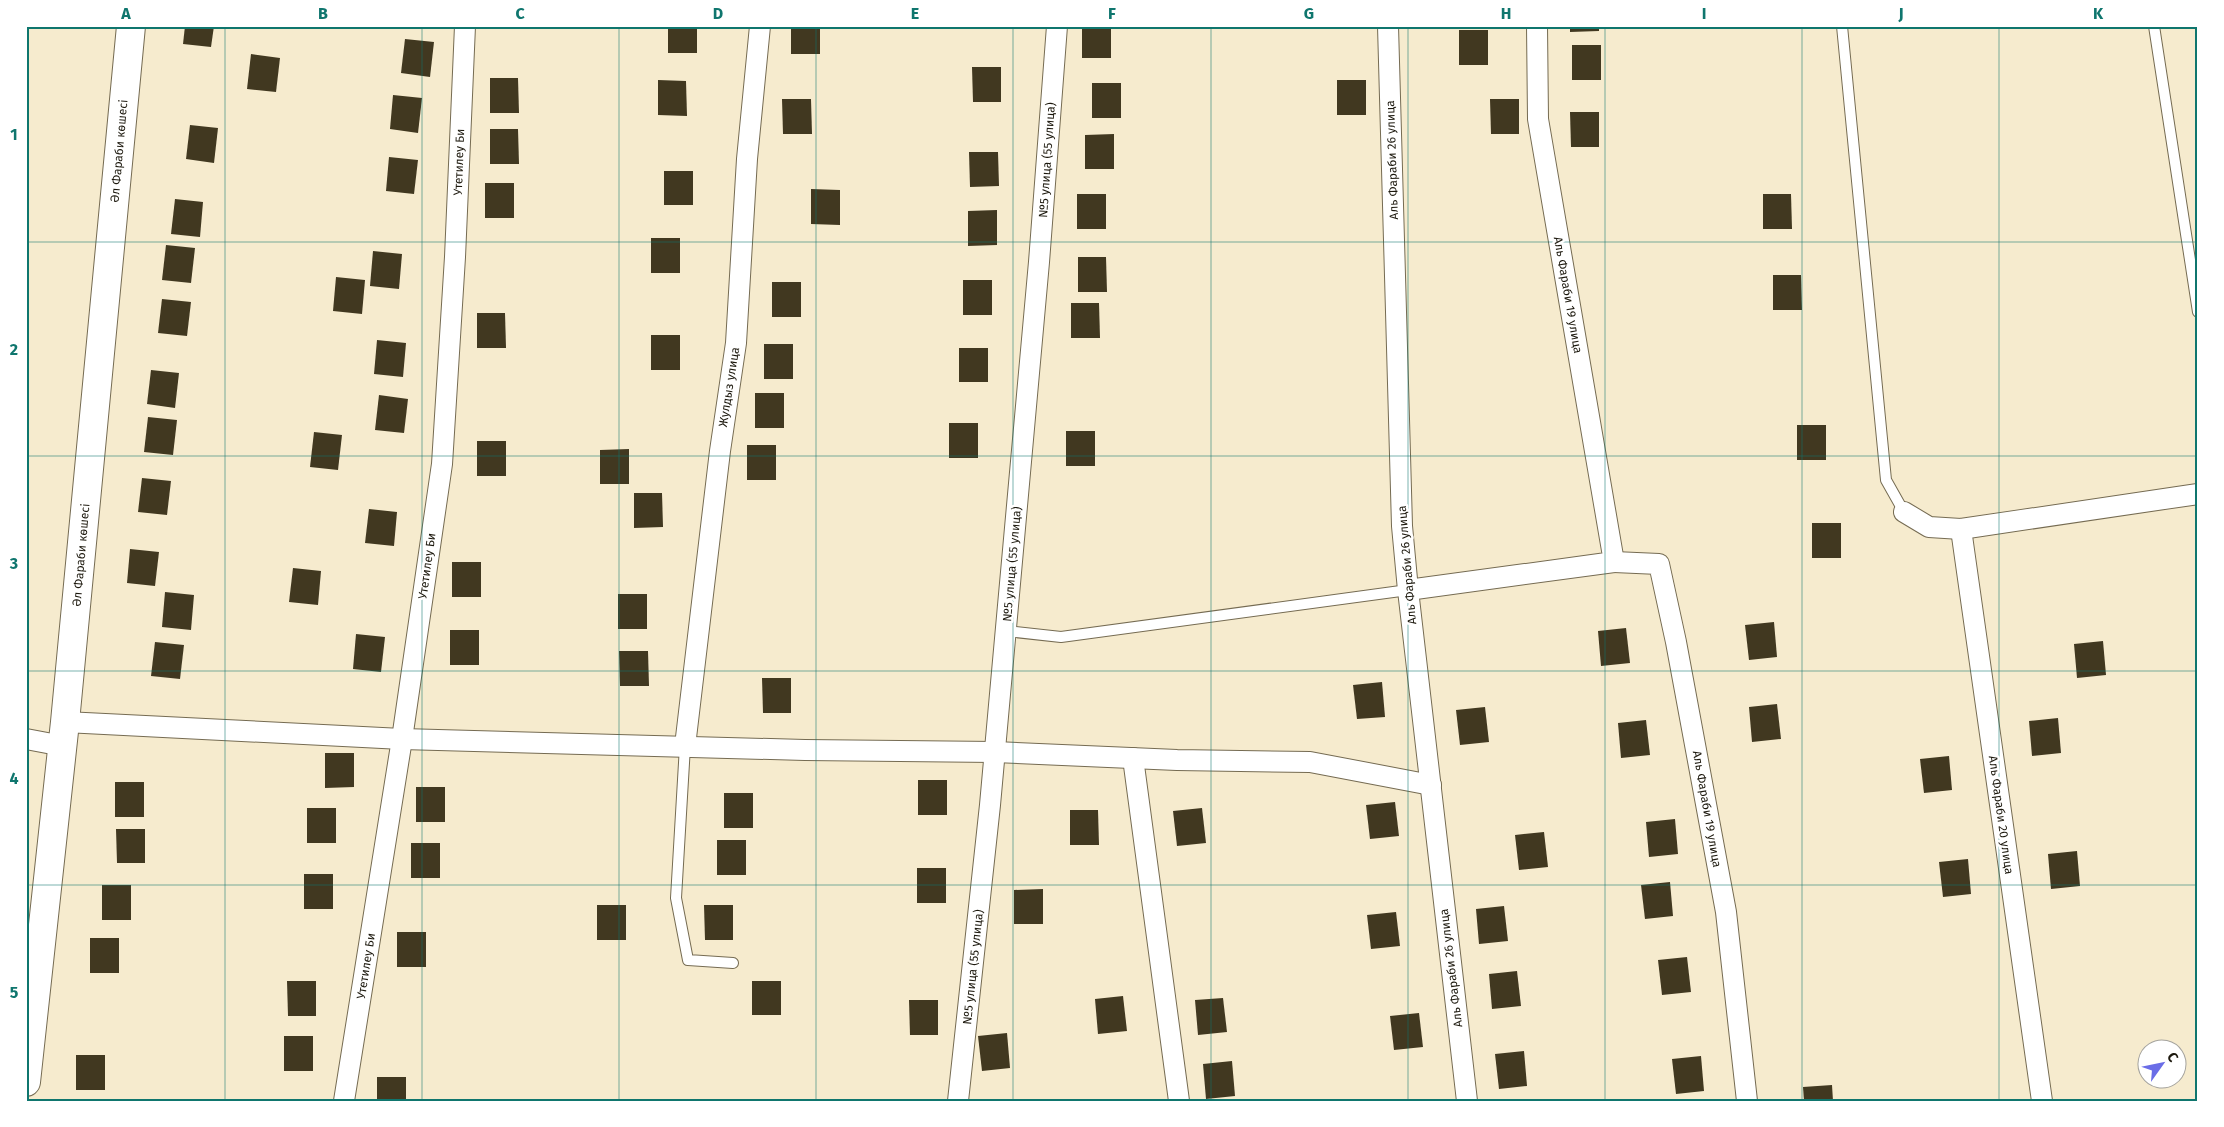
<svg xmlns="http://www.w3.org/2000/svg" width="2224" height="1127" viewBox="0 0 2224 1127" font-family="'Fira Sans',sans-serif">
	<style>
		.building { fill: #413820 }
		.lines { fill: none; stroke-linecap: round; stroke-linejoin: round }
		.lane-casing { stroke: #756b52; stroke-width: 12 }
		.street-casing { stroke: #756b52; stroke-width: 22 }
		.secondary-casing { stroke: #756b52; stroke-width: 30 }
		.lane { stroke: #fff; stroke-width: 10 }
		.street { stroke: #fff; stroke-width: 20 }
		.secondary { stroke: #fff; stroke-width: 28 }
		.grid { fill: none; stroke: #0f766e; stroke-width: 1; stroke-opacity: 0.55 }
		.labels { text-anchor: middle; stroke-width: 5; stroke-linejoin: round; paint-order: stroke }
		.street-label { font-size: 12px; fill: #1c180d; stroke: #fff }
		.neatline { fill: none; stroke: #0f766e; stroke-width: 2 }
		.grid-label { font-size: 16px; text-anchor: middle; font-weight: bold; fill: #0f766e }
	</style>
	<rect width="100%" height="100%" fill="#f6ebce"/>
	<g class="building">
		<path d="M185 26H214L211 47 183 44Z"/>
		<rect x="668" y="26" width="29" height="27"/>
		<rect x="791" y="26" width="29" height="28"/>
		<rect x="1082" y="26" width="29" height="32"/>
		<path d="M1570 26H1599V31L1570 32Z"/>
		<rect x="1459" y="30" width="29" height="35"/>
		<path d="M405 39 434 42 430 77 401 73Z"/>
		<rect x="1572" y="45" width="29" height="35"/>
		<path d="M251 54 280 58 276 92 247 89Z"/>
		<path d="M972 67H1001V102H973Z"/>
		<path d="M490 78H518L519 113H490Z"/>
		<path d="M658 80 686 81 687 116 658 115Z"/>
		<rect x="1337" y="80" width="29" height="35"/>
		<rect x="1092" y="83" width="29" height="35"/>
		<path d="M393 95 422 98 418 133 390 129Z"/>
		<path d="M782 99H811L812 134H783Z"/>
		<path d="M1490 99H1519V134H1491Z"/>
		<path d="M1570 112H1599V147H1571Z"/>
		<path d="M190 125 218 128 214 163 186 159Z"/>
		<path d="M490 129H518L519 164H490Z"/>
		<path d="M1114 134V169H1085V135Z"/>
		<path d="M969 152H998L999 186 970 187Z"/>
		<path d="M389 157 418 160 414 194 386 191Z"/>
		<rect x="664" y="171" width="29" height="34"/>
		<rect x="485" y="183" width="29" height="35"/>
		<path d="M811 189 840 190V225L811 224Z"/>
		<rect x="1077" y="194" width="29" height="35"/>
		<path d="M1763 194H1791L1792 229H1763Z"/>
		<path d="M175 199 203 202 200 237 171 234Z"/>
		<path d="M997 210V245L968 246V211Z"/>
		<rect x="651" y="238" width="29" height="35"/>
		<path d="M166 245 195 248 191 283 162 280Z"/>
		<path d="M373 251 402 254 399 289 370 286Z"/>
		<path d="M1078 257H1106L1107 292H1078Z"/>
		<path d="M1773 275H1801L1802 310H1773Z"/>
		<path d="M336 277 365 280 362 314 333 311Z"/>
		<rect x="963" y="280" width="29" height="35"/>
		<rect x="772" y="282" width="29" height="35"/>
		<path d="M162 299 191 302 187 336 158 333Z"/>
		<path d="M1071 303H1099L1100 338H1071Z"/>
		<path d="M477 313H505L506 348H477Z"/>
		<rect x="651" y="335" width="29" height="35"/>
		<path d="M377 340 406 343 403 377 374 374Z"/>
		<rect x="764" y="344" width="29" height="35"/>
		<rect x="959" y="348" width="29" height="34"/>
		<path d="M151 370 179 373 175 408 147 404Z"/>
		<rect x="755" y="393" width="29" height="35"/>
		<path d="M379 395 408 399 404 433 375 430Z"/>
		<path d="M148 417 177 420 173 455 144 452Z"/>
		<rect x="949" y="423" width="29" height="35"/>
		<rect x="1797" y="425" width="29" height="35"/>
		<rect x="1066" y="431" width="29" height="35"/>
		<path d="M314 432 342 435 338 470 310 467Z"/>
		<rect x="477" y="441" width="29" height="35"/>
		<rect x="747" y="445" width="29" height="35"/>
		<path d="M629 449V484H600V450Z"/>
		<path d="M142 478 171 481 167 515 138 512Z"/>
		<path d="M634 493H662L663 527 634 528Z"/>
		<path d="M369 509 397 512 394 546 365 543Z"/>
		<rect x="1812" y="523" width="29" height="35"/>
		<path d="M130 549 159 552 155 586 127 583Z"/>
		<rect x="452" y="562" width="29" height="35"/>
		<path d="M293 568 321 571 318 605 289 602Z"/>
		<path d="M165 592 194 595 191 630 162 627Z"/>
		<rect x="618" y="594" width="29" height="35"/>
		<path d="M1774 622 1777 657 1749 660 1745 625Z"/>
		<path d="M1626 628 1630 663 1601 666 1598 631Z"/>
		<rect x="450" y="630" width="29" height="35"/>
		<path d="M356 634 385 637 381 672 353 669Z"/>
		<path d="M2103 641 2106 675 2077 678 2074 644Z"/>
		<path d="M155 642 184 645 180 679 151 676Z"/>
		<path d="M619 651H648L649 686H620Z"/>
		<path d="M762 678H791V713H763Z"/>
		<path d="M1382 682 1385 717 1357 719 1353 685Z"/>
		<path d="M1777 704 1781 739 1752 742 1749 707Z"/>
		<path d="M1485 707 1489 742 1460 745 1456 710Z"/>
		<path d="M2058 718 2061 753 2032 756 2029 721Z"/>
		<path d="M1646 720 1650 755 1621 758 1618 723Z"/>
		<path d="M325 753H354V787L325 788Z"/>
		<path d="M1949 756 1952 790 1924 793 1920 759Z"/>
		<rect x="918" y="780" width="29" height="35"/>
		<rect x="115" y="782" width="29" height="35"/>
		<rect x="416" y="787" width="29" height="35"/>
		<rect x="724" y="793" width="29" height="35"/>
		<path d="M1395 802 1399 836 1370 839 1366 805Z"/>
		<rect x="307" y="808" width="29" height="35"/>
		<path d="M1202 808 1206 843 1177 846 1173 811Z"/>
		<path d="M1070 810H1098L1099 845H1070Z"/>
		<path d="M1675 819 1678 854 1649 857 1646 822Z"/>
		<path d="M116 829H145V863H117Z"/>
		<path d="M1544 832 1548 867 1519 870 1515 835Z"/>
		<rect x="717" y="840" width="29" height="35"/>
		<rect x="411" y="843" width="29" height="35"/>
		<path d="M2077 851 2080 886 2051 889 2048 854Z"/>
		<path d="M1968 859 1971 894 1943 897 1939 862Z"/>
		<rect x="917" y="868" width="29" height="35"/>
		<rect x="304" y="874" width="29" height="35"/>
		<path d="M1670 882 1673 916 1645 919 1641 885Z"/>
		<rect x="102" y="885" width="29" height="35"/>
		<path d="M1043 889V924H1014V890Z"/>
		<rect x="597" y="905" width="29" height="35"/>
		<path d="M704 905H733V940H705Z"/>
		<path d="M1504 906 1508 941 1479 944 1476 909Z"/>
		<path d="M1396 912 1400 946 1371 949 1367 915Z"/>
		<rect x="397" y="932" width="29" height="35"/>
		<rect x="90" y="938" width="29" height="35"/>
		<path d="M1687 957 1691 992 1662 995 1658 960Z"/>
		<path d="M1517 971 1521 1006 1492 1009 1489 974Z"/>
		<path d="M287 981H316V1016H288Z"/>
		<rect x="752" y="981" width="29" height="34"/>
		<path d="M1123 996 1127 1031 1098 1034 1095 999Z"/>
		<path d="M1223 998 1227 1032 1198 1035 1195 1000Z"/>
		<path d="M909 1000H938V1035H910Z"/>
		<path d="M1419 1013 1423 1047 1394 1050 1390 1016Z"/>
		<path d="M1007 1033 1010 1068 982 1071 978 1036Z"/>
		<rect x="284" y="1036" width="29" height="35"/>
		<path d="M1524 1051 1527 1086 1499 1089 1495 1054Z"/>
		<rect x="76" y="1055" width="29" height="35"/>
		<path d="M1701 1056 1704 1091 1676 1094 1672 1059Z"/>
		<path d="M1232 1061 1235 1096 1206 1099 1203 1064Z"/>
		<rect x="377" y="1077" width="29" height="24"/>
		<path d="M1832 1085 1833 1101H1804L1803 1087Z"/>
	</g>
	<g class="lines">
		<g class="lane-casing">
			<g id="lane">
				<path d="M1842 26 1886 480 1904 512"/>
				<path d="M2154 26 2198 312"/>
				<path d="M1006 631 1061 637 1408 590"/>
				<path d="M685 746 676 898 688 960 733 963"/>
			</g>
		</g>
		<g class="street-casing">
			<g id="street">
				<path d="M1388 26 1402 526 1408 590 1467 1101"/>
				<path d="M1904 512 1929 527 1961 529 2198 494"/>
				<path d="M1961 529 2042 1101"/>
				<path d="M1614 562 1659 564 1676 642 1726 912 1747 1101"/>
				<path d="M1408 590 1614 562 1538 119 1537 26"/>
				<path d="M65 722 402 739 805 750 995 752 1177 760 1310 762 1431 785"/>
				<path d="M26 739 63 746"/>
				<path d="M685 746 720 451 736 343 747 159 760 26"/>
				<path d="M1133 758 1179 1101"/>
				<path d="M344 1101 402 739 442 464 455 257 465 26"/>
				<path d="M958 1101 990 805 1039 262 1057 26"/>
			</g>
		</g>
		<g class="secondary-casing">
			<path id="secondary" d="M26 1082 65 722 131 26"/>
		</g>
		<use href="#lane" class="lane"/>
		<use href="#street" class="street"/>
		<use href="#secondary" class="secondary"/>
	</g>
	<path class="grid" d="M225 26V1101M422 26V1101M619 26V1101M816 26V1101M1013 26V1101M1211 26V1101M1408 26V1101M1605 26V1101M1802 26V1101M1999 26V1101M26 242H2198M26 456H2198M26 671H2198M26 885H2198"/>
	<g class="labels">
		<g class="street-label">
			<text transform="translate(119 151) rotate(-85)" y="4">Әл Фараби көшесі</text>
			<text transform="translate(1047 160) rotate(-86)" y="4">№5 улица (55 улица)</text>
			<text transform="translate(1392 160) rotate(-92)" y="4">Аль Фараби 26 улица</text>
			<text transform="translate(459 162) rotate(-88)" y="4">Утетилеу Би</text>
			<text transform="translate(1568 295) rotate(80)" y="4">Аль Фараби 19 улица</text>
			<text transform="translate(729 387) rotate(-81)" y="4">Жулдыз улица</text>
			<text transform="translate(81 555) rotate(-85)" y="4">Әл Фараби көшесі</text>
			<text transform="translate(1012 564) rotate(-85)" y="4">№5 улица (55 улица)</text>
			<text transform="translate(1407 565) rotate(-95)" y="4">Аль Фараби 26 улица</text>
			<text transform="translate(427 566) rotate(-82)" y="4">Утетилеу Би</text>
			<text transform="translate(1707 809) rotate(80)" y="4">Аль Фараби 19 улица</text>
			<text transform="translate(2001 815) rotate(82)" y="4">Аль Фараби 20 улица</text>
			<text transform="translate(366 966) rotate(-81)" y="4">Утетилеу Би</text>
			<text transform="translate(973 967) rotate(-84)" y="4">№5 улица (55 улица)</text>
			<text transform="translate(1451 968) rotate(-97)" y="4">Аль Фараби 26 улица</text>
		</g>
	</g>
	<rect width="2224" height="1127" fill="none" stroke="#ffffff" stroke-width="55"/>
	<g transform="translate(2162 1064) rotate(57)"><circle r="24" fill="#ffffff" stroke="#a4a39e"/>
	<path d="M0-4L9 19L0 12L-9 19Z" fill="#6a6de7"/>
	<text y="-8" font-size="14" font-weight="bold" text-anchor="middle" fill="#1c180d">С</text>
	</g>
	<rect x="28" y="28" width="2168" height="1072" class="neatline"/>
	<g class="grid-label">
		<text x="126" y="19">A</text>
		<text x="323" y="19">B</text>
		<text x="520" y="19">C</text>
		<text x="718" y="19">D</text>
		<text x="915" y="19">E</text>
		<text x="1112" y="19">F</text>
		<text x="1309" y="19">G</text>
		<text x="1506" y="19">H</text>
		<text x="1704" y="19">I</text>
		<text x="1901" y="19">J</text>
		<text x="2098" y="19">K</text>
		<text x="14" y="140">1</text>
		<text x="14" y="355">2</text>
		<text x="14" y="569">3</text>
		<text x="14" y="784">4</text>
		<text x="14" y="998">5</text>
	</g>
</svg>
